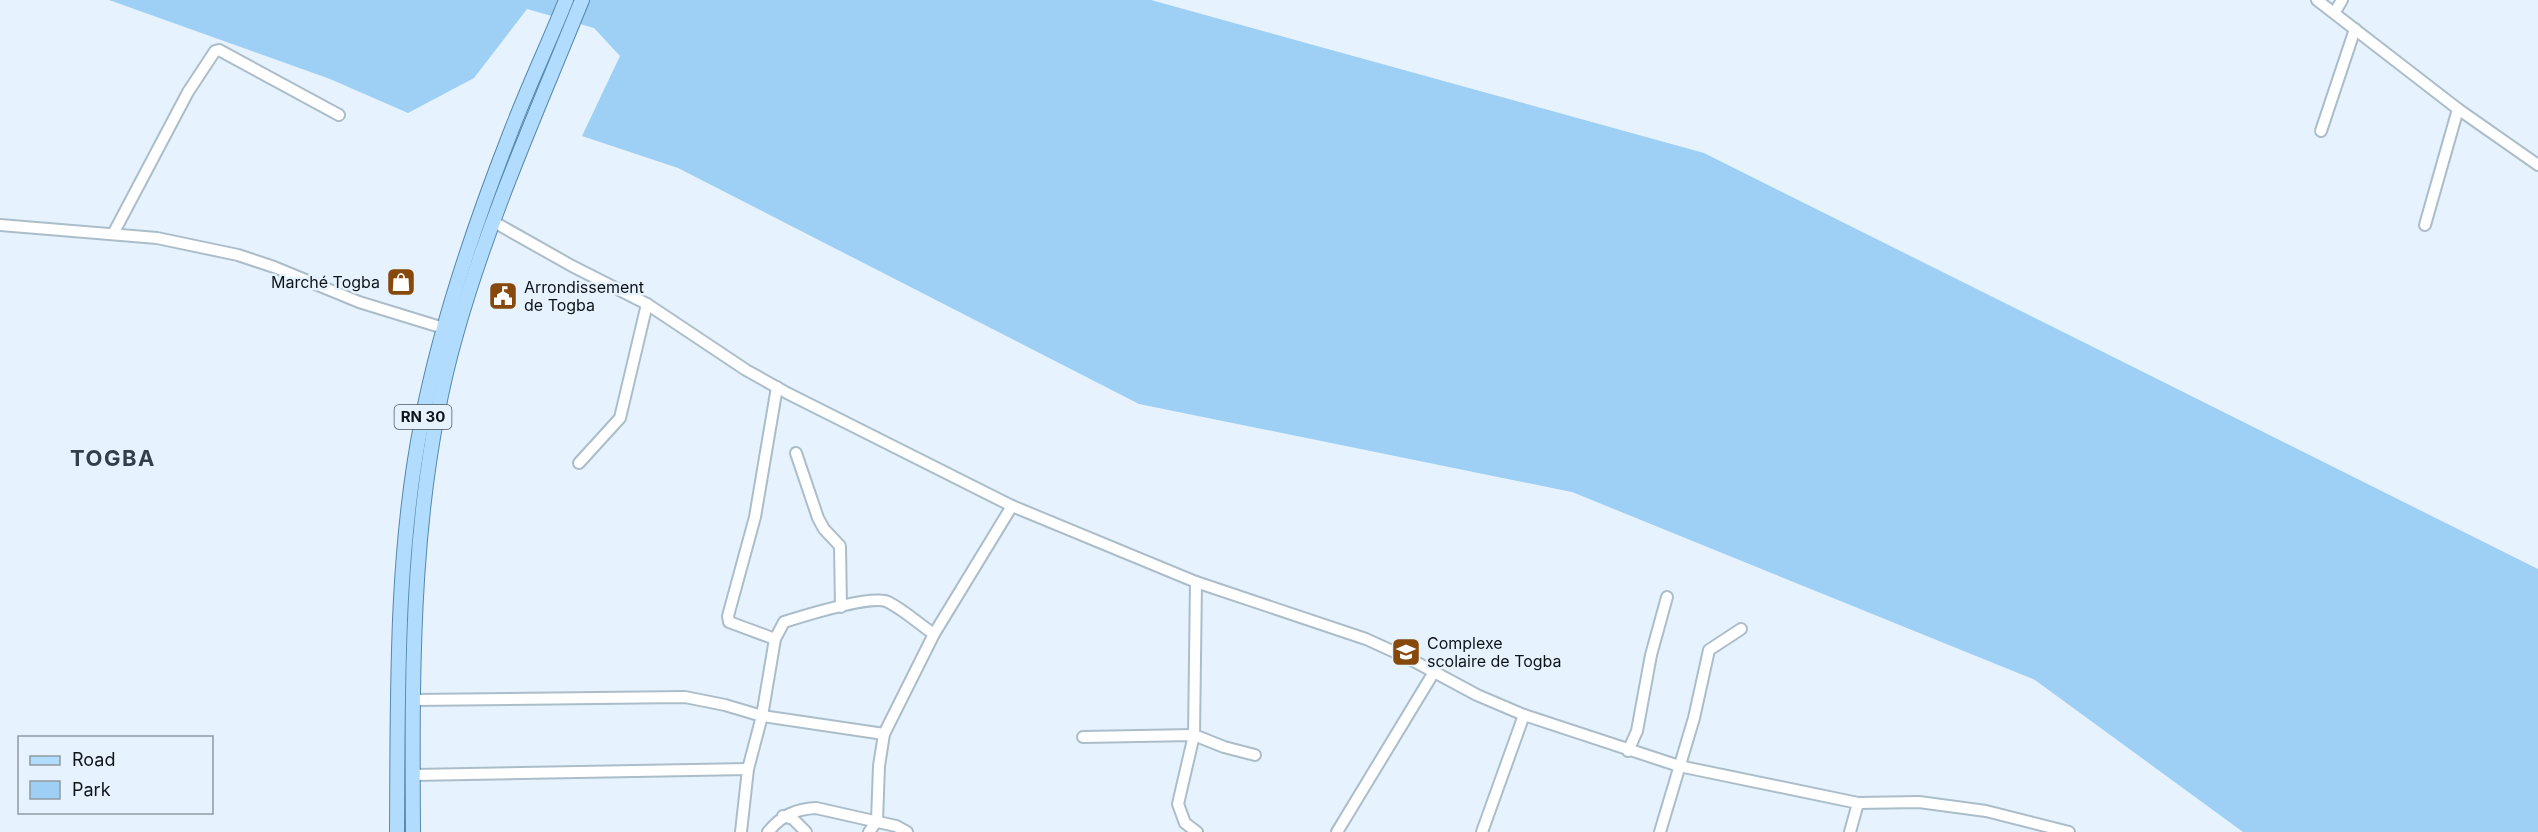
<svg xmlns="http://www.w3.org/2000/svg" width="2538" height="832" viewBox="0 0 2538 832" font-family="Inter,sans-serif">
	<style>
		.green { fill: #9ecff5 }
		.lines { fill: none; stroke-linecap: round; stroke-linejoin: round }
		.minor-casing { stroke: #acbdca; stroke-width: 14 }
		.major-casing { stroke: #5687ac; stroke-width: 16 }
		.minor { stroke: #fff; stroke-width: 10 }
		.major { stroke: #b1dcfd; stroke-width: 14 }
		.labels { text-anchor: middle; stroke-width: 5; stroke-linejoin: round; paint-order: stroke }
		.shield { fill: #e6f3ff; stroke: #4f575d; stroke-width: 1.5 }
		.shield-label { font-size: 15px; font-weight: bold; fill: #0e1418 }
		.poi-label { font-size: 16px; fill: #0e1418; stroke: #e6f3ff; text-anchor: start }
		.district-label { font-size: 22px; font-weight: bold; letter-spacing: 1.5px; fill: #313f4a; stroke: #e6f3ff }
	</style>
	<rect width="100%" height="100%" fill="#e6f3ff"/>
	<path class="green" d="M109 0H1151L1704 153 2538 569V832H2243L2035 680 1572 492 1139 404 678 168 582 136 620 56 594 28 527 9 474 78 408 113 330 79Z"/>
	<g class="lines">
		<g class="minor-casing">
			<g id="minor">
				<path d="M2317 0 2458 109 2538 165"/>
				<path d="M2335 12 2342 0"/>
				<path d="M2321 131 2355 29"/>
				<path d="M494 222 572 266 647 304 746 370 787 393 1012 506 1196 582 1366 639 1410 659 1477 695 1524 715 1679 766 1858 803 1919 802 1986 811 2069 832"/>
				<path d="M0 225 157 238 238 255 274 267 359 302 450 330"/>
				<path d="M2425 225 2458 109"/>
				<path d="M113 234 188 92 215 51 219 50 339 115"/>
				<path d="M796 453 818 518 824 529 840 546 841 607"/>
				<path d="M579 463 620 418 647 304"/>
				<path d="M1196 582 1194 735 1178 804 1185 823 1197 832"/>
				<path d="M775 639 729 622 728 616 755 517 777 387"/>
				<path d="M413 700 685 697 725 705 762 716 884 734"/>
				<path d="M1083 737 1194 735 1224 747 1255 755"/>
				<path d="M1628 751 1637 731 1651 655 1667 597"/>
				<path d="M413 775 748 769"/>
				<path d="M783 816 793 819 806 832"/>
				<path d="M741 832 748 769 762 716 775 639 784 622C803 616 873 594 888 602 904 610 919 624 934 634"/>
				<path d="M768 832C781 816 795 809 816 808L896 826 907 832"/>
				<path d="M869 832 877 821 879 766 884 734 934 634 1012 506"/>
				<path d="M1337 832 1434 672"/>
				<path d="M1482 832 1524 715"/>
				<path d="M1660 832 1694 718 1709 650 1741 629"/>
				<path d="M1850 832 1858 803"/>
			</g>
		</g>
		<g class="major-casing">
			<g id="major">
				<path d="M397 832C398 695 395 556 422 420 441 322 474 226 510 134 527 89 548 45 566 0"/>
				<path d="M413 832C412 665 410 493 457 331 489 218 538 109 582 0"/>
			</g>
		</g>
		<use href="#minor" class="minor"/>
		<use href="#major" class="major"/>
	</g>
	<defs>
		<g id="shop-square" transform="scale(1.5)"><rect x="-9" y="-9" width="18" height="18" rx="4" fill="#87480c" stroke="#e6f3ff"/><path d="M-5-2.5h2.3a2.7 3.5 0 0 1 5.4 0H5L5.5 6h-11ZM-1.5-2.5h3a1.5 2.3 0 0 0-3 0Z" fill="#fff"/></g>
		<g id="civic-square" transform="scale(1.5)"><rect x="-9" y="-9" width="18" height="18" rx="4" fill="#87480c" stroke="#e6f3ff"/><path d="M-.6-6.5H3V-4.5H.6V-3L4-1V1h2V6H-6V1h2V-1L-.6-3ZM-1.2 2.5V6h2.4V2.5Z" fill="#fff"/></g>
		<g id="school-square" transform="scale(1.5)"><rect x="-9" y="-9" width="18" height="18" rx="4" fill="#87480c" stroke="#e6f3ff"/><path d="M0-5L7-2L0 1L-7-2ZM-4 1L0 2.5L4 1V4Q0 6-4 4Z" fill="#fff"/></g>
	</defs>
	<g fill-rule="evenodd">
		<use href="#shop-square" x="401" y="282"/>
		<use href="#civic-square" x="503" y="296"/>
		<use href="#school-square" x="1406" y="652"/>
	</g>
	<g class="labels">
		<rect class="shield" x="394.5" y="405" width="57" height="24" rx="4.5"/>
		<g class="shield-label">
			<text x="423" y="422">RN 30</text>
		</g>
		<g class="poi-label">
			<text x="380" y="288" text-anchor="end">Marché Togba</text>
			<text x="524" y="293">Arrondissement<tspan x="524" dy="18">de Togba</tspan></text>
			<text x="1427" y="649">Complexe<tspan x="1427" dy="18">scolaire de Togba</tspan></text>
		</g>
		<g class="district-label">
			<text x="113" y="466">TOGBA</text>
		</g>
	</g>
	<rect x="18" y="736" width="195" height="78" fill="#e6f3ff" stroke="#909aa3" stroke-width="1.5"/>
	<rect x="30" y="756" width="30" height="9" fill="#b1dcfd" stroke="#909aa3" stroke-width="1.5"/>
	<text x="72" y="766" font-size="18" fill="#0e1418">Road</text>
	<rect x="30" y="781" width="30" height="18" fill="#9ecff5" stroke="#909aa3" stroke-width="1.5"/>
	<text x="72" y="796" font-size="18" fill="#0e1418">Park</text>
</svg>
